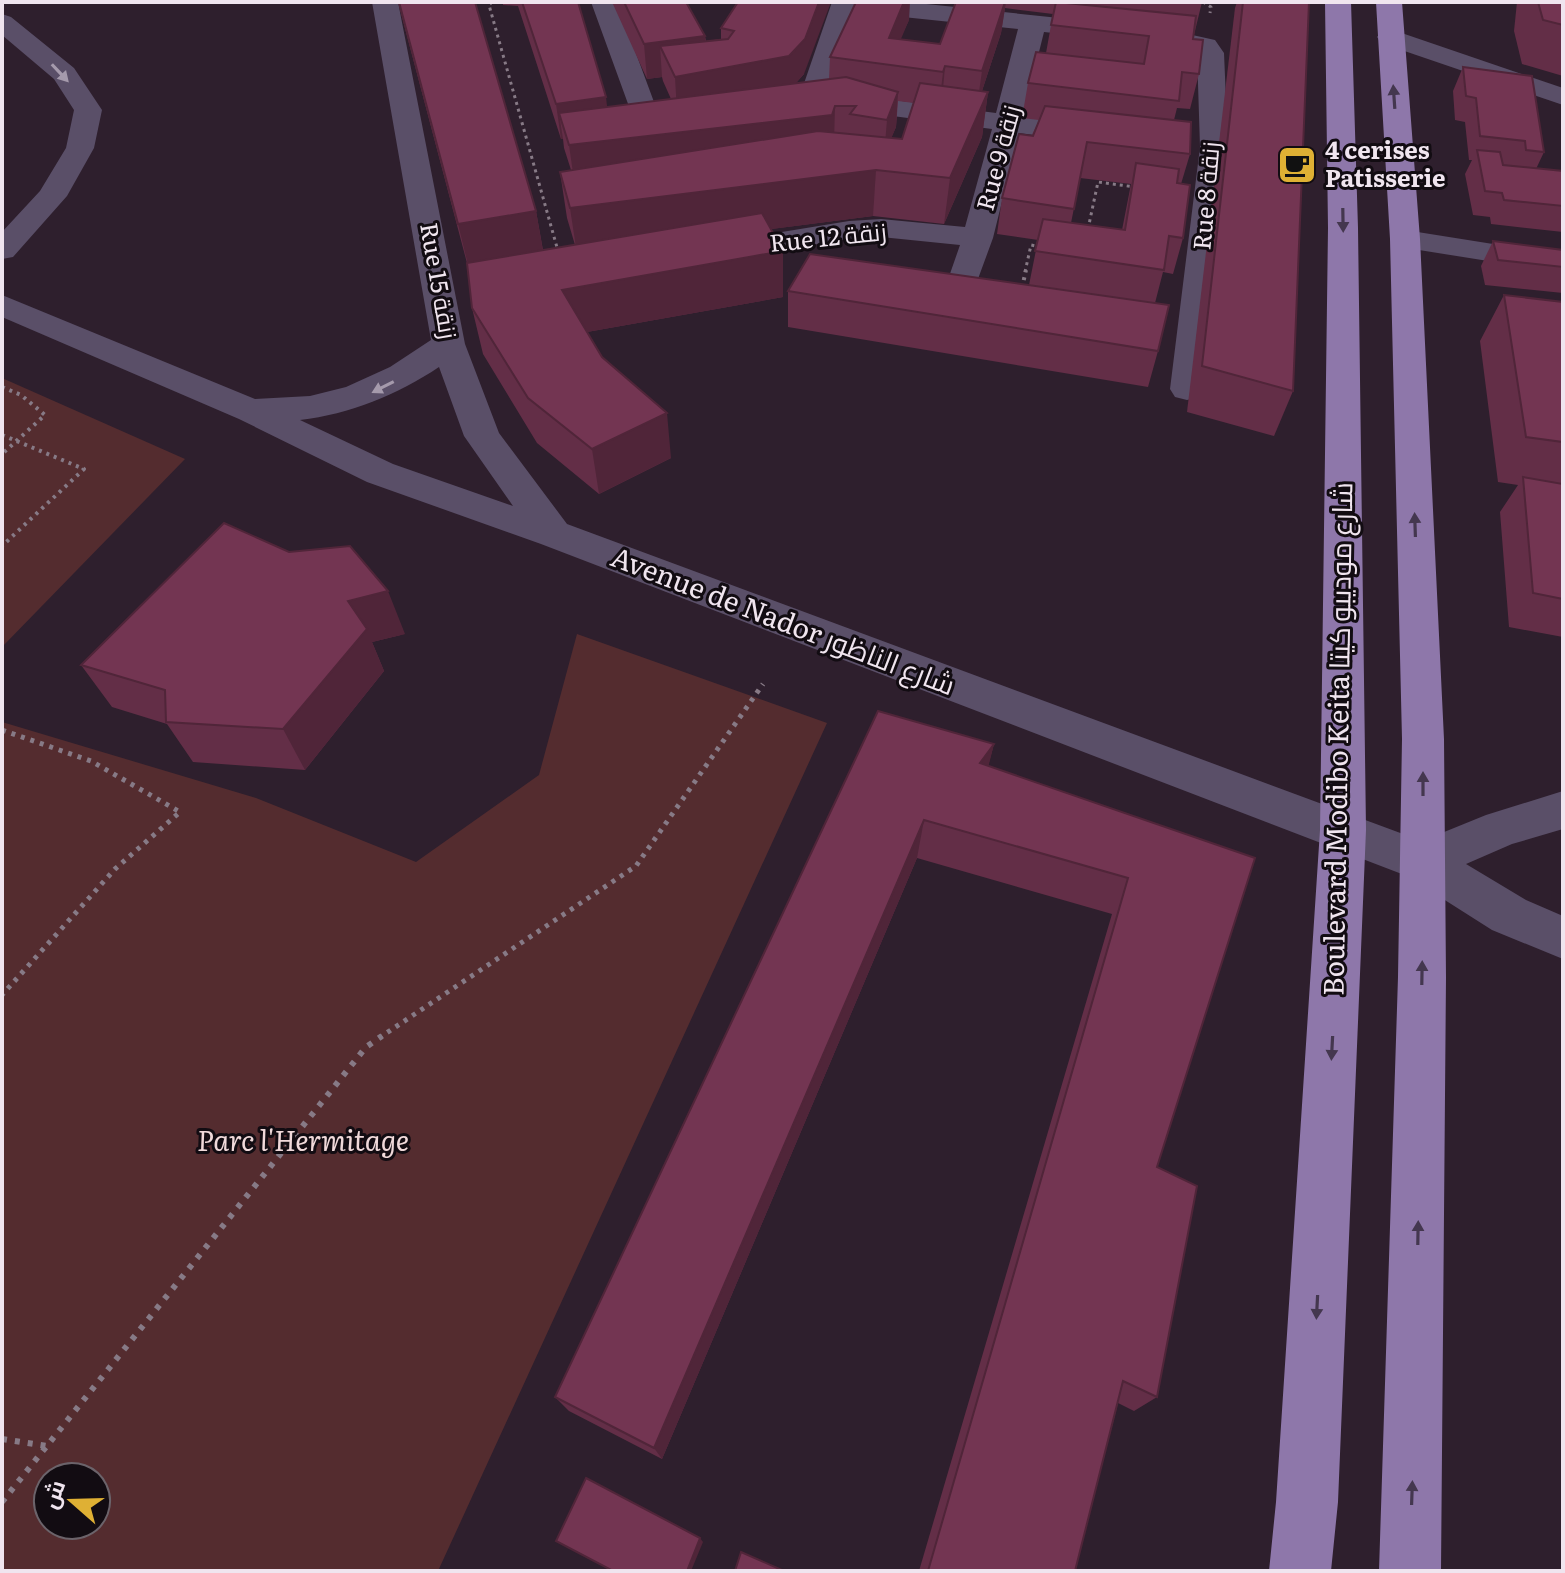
<svg xmlns="http://www.w3.org/2000/svg" width="1565" height="1573" viewBox="0 0 1565 1573" font-family="Literata,Cairo,serif">
	<style>
		.green { fill: #542c2f; fill-rule: evenodd }
		.lines { fill: none; stroke-linecap: round; stroke-linejoin: round }
		.path-far3 { stroke: #877a86; stroke-width: 3; stroke-dasharray: 3 4; stroke-linecap: butt }
		.path-far2 { stroke: #877a86; stroke-width: 4; stroke-dasharray: 3 5; stroke-linecap: butt }
		.path-far1 { stroke: #877a86; stroke-width: 5; stroke-dasharray: 4 6; stroke-linecap: butt }
		.path { stroke: #877a86; stroke-width: 6; stroke-dasharray: 5 8; stroke-linecap: butt }
		.street { fill: #5a4f68; fill-rule: evenodd }
		.primary { fill: #8e77aa; fill-rule: evenodd }
		.wall { fill: #632e47; fill-rule: evenodd }
		.shaded-wall { fill: #502539 }
		.building { fill: #733552; stroke: #502539; stroke-width: 2 }
		.oneway { fill: #a59aac }
		.oneway2 { fill: #44374f }
		.labels { text-anchor: middle; stroke-width: 6; stroke-linejoin: round; paint-order: stroke }
		.far-poi-label { font-size: 24px; font-weight: bold; fill: #f0e5ef; stroke: #120c12; text-anchor: start }
		.far-street-label { font-size: 24px; fill: #f0e5ef; stroke: #120c12 }
		.street-label { font-size: 28px; fill: #f0e5ef; stroke: #120c12 }
		.park-label { font-size: 28px; font-style: italic; fill: #f0d9da; stroke: #120c12 }
	</style>
	<rect width="100%" height="100%" fill="#2e1f2d"/>
	<g class="green">
		<path d="M2 378 185 459 2 647Z"/>
		<path d="M577 634 827 723 438 1571H2V722L256 798 416 862 539 775ZM48 1477H96V1525H48Z"/>
	</g>
	<g class="lines">
		<g class="path-far3">
			<path d="M492 2 489 5 558 251"/>
			<path d="M1203 2 1211 7 1210 13"/>
			<path d="M1088 229 1098 182 1135 187"/>
			<path d="M1025 272 1031 245 1041 247"/>
		</g>
		<g class="path-far2">
			<path d="M1022 288 1026 270"/>
			<path d="M2 387 21 395 45 415 2 454"/>
			<path d="M2 435 84 469 2 546"/>
		</g>
		<g class="path-far1">
			<path d="M2 730 91 761 180 812 115 869 2 995"/>
			<path d="M379 1038 636 866 763 684"/>
		</g>
		<g class="path">
			<path d="M2 1439 47 1446"/>
			<path d="M2 1502 366 1047 382 1036"/>
		</g>
		<g class="street">
			<path d="M372 2H398L465 344 499 433 567 524 1422 841 1486 815 1563 791V829L1512 844 1466 864 1526 900 1563 916V959L1492 930 1407 876 541 544 367 482 239 419 2 317V295L255 399 310 396 346 387 390 367 431 340ZM439 367 464 436 513 506 393 464 300 420C350 414 397 395 439 367Z"/>
			<path d="M591 2H617L654 102 669 111 702 114 706 120 702 126C677 132 651 128 631 112Z"/>
			<path d="M832 2H907L1165 29 1215 40 1224 53 1228 147 1204 389 1199 397 1187 400 1175 397 1170 389 1200 147 1197 52 1165 45 1044 32 1023 116 1096 125 1106 128 1110 134 1106 140 1096 143 1019 133 993 238 971 298 960 301 949 298 944 291 960 245 881 237 849 239 719 260 708 258 703 251 708 244 849 221 881 219 965 227 992 129 839 109 829 107 825 101 829 95 839 93 996 113 1018 29 855 12 827 98 823 104 813 106 803 104 799 98Z"/>
			<path d="M2 14 11 17 74 68 102 110 94 148 67 196 13 257 2 259V232L40 191 66 148 74 110 54 79 2 35Z"/>
			<path d="M1390 29 1563 88V105L1381 43 1377 37 1381 31Z"/>
			<path d="M1405 230 1563 255V273L1394 246 1390 239 1394 232Z"/>
		</g>
		<g class="primary">
			<path d="M1325 2H1351L1358 228 1366 830 1338 1502 1331 1571H1269L1276 1502 1320 830 1328 228Z"/>
			<path d="M1376 2H1402L1420 239 1444 739 1446 977 1441 1571H1379L1398 977 1402 739 1390 239Z"/>
		</g>
	</g>
	<g class="wall">
		<path d="M398 2H475L536 211 543 250 575 245 567 218 560 172 571 170 564 148 563 139H561L518 6 503 5V2H578L607 107 671 99 663 81 662 77 647 79 612 2H686L705 36 706 41 721 39V28L738 2 804 74 795 84 829 79 830 57 909 20 900 39 940 44 956 2H952H1202L1193 39 1199 74 1190 109 1177 108 1174 120 1190 154 1181 184 1183 238 1173 274 1163 272 1155 303 1158 351 1148 387 788 327V291L1029 285 1038 240 997 234 1002 198 1039 120 1022 118 1028 83 1046 53 1053 14 1005 8 1001 33 982 91 988 92 982 137 944 224 873 216 771 229 783 297 587 332 602 357 671 458 599 494 537 443 483 354 472 308 467 263ZM898 101 914 103 902 139 891 138 896 127ZM1080 178 1131 184 1122 230 1071 223Z"/>
		<path d="M1237 2H1309L1293 391 1274 436 1187 412 1235 8Z"/>
		<path d="M1517 2H1563V76L1522 64 1514 31Z"/>
		<path d="M1463 67 1544 152 1536 169 1563 171V232L1491 224 1490 217 1473 215 1465 174 1472 160H1469L1465 122 1455 120 1453 91Z"/>
		<path d="M1493 241 1563 250V293L1485 285 1481 266Z"/>
		<path d="M1504 295 1563 302V637L1509 627 1500 512 1518 485 1498 482 1480 341Z"/>
		<path d="M405 634 372 642 384 671 305 770 193 762 167 724 112 707 81 665Z"/>
		<path d="M878 711 994 744 988 766 1255 858 1157 1167V1397L1134 1411 1118 1403 1075 1571H919L1112 914 917 858 662 1459 569 1411 555 1397Z"/>
	</g>
	<g class="shaded-wall">
		<path d="M819 2H831L804 74 789 91 677 112 675 77Z"/>
		<path d="M904 2H910L909 20 890 65 889 38Z"/>
		<path d="M1006 2 1001 33 977 106 982 71Z"/>
		<path d="M705 36 707 70 660 46 662 77 647 79 644 44Z"/>
		<path d="M945 66 942 101 939 107 943 72Z"/>
		<path d="M898 92 896 127 884 156 887 120Z"/>
		<path d="M988 92 982 137 944 224 950 178Z"/>
		<path d="M606 97 610 133 559 113 563 139H561L556 104Z"/>
		<path d="M835 106 834 142 574 180 569 145Z"/>
		<path d="M876 170 873 216 577 254 570 208Z"/>
		<path d="M536 211 544 257 469 269 458 224Z"/>
		<path d="M783 251V297L570 335 562 290Z"/>
		<path d="M667 413 671 458 599 494 592 449Z"/>
		<path d="M388 591 405 634 372 642 384 671 305 770 283 729 348 601Z"/>
		<path d="M994 744 984 784 980 763Z"/>
		<path d="M924 820 917 858 662 1459 654 1448Z"/>
		<path d="M700 1538 703 1542 691 1571H687Z"/>
	</g>
	<g class="building">
		<path d="M399 2H475L536 211 458 224Z"/>
		<path d="M522 2H578L606 97 556 104Z"/>
		<path d="M624 2H686L705 36 644 44Z"/>
		<path d="M738 2H819L805 39 789 56 675 77 660 46 728 39 734 31 721 28Z"/>
		<path d="M856 2H904L889 38 940 44 956 2H1005L982 71 945 66 943 72 830 57Z"/>
		<path d="M1056 2 1196 16 1193 39 1203 40 1199 74 1182 72 1179 101 1028 83 1036 52 1144 64 1149 36 1051 25Z"/>
		<path d="M1243 2H1309L1293 391 1202 366Z"/>
		<path d="M1538 2H1563V25L1543 20Z"/>
		<path d="M1463 67 1532 76 1544 152 1526 150 1525 141 1480 136 1476 98 1466 96Z"/>
		<path d="M846 77 898 92 887 120 850 114 856 106H835L832 115 569 145 559 113Z"/>
		<path d="M920 83 988 92 950 178 876 170 570 208 560 172 818 131 902 139Z"/>
		<path d="M1045 106 1191 122 1190 154 1087 142 1074 209 1002 198 1019 134 1033 136Z"/>
		<path d="M1477 150 1500 152 1503 165 1563 171V206L1504 200 1502 193 1485 191Z"/>
		<path d="M1136 163 1179 169 1177 183 1190 185 1183 238 1169 236 1164 270 1035 251 1043 219 1125 230Z"/>
		<path d="M762 213 783 251 562 290 602 357 667 413 592 449 528 398 472 308 467 263Z"/>
		<path d="M1493 241 1563 250V267L1498 260Z"/>
		<path d="M810 254 1169 305 1158 351 788 291Z"/>
		<path d="M1504 295 1563 302V442L1526 437Z"/>
		<path d="M1523 477 1563 484V599L1533 593Z"/>
		<path d="M224 523 289 552 350 546 388 591 348 601 367 629 283 729 166 722 165 690 81 665Z"/>
		<path d="M878 711 994 744 980 763 1255 858 1157 1167 1197 1186 1157 1397 1123 1381 1075 1571H928L1128 878 924 820 654 1448 555 1397Z"/>
		<path d="M586 1478 700 1538 687 1571H613L556 1541Z"/>
		<path d="M741 1552 784 1571H735Z"/>
	</g>
	<defs><path id="oneway-solid" d="M-6-.8H1V-3.2L6.5 0L1 3.2V.8H-6Z" transform="scale(2)"/></defs>
	<g class="oneway">
		<use href="#oneway-solid" transform="translate(60 73) rotate(47)"/>
		<use href="#oneway-solid" transform="translate(383 387) rotate(153)"/>
	</g>
	<g class="oneway2">
		<use href="#oneway-solid" transform="translate(1394 97) rotate(-94)"/>
		<use href="#oneway-solid" transform="translate(1343 220) rotate(89)"/>
		<use href="#oneway-solid" transform="translate(1415 525) rotate(-92)"/>
		<use href="#oneway-solid" transform="translate(1423 784) rotate(-90)"/>
		<use href="#oneway-solid" transform="translate(1422 973) rotate(-89)"/>
		<use href="#oneway-solid" transform="translate(1332 1048) rotate(93)"/>
		<use href="#oneway-solid" transform="translate(1418 1233) rotate(-89)"/>
		<use href="#oneway-solid" transform="translate(1317 1307) rotate(93)"/>
		<use href="#oneway-solid" transform="translate(1412 1493) rotate(-88)"/>
	</g>
	<defs>
		<g id="cafe-square" transform="scale(2)"><rect x="-9" y="-9" width="18" height="18" rx="4" fill="#dfb034" stroke="#120c12"/><path d="M-5.5-4.5H6V0H3Q3 3.5 0 3.5H-2.5Q-5.5 3.5-5.5 0ZM3-3.2v2h1.7v-2ZM-6 4.5H4V6H-6Z" fill="#111"/></g>
	</defs>
	<g fill-rule="evenodd">
		<use href="#cafe-square" x="1297" y="165"/>
	</g>
	<g class="labels">
		<g class="far-poi-label">
			<text x="1325" y="159">4 cerises<tspan x="1325" dy="28">Patisserie</tspan></text>
		</g>
		<g class="far-street-label">
			<text transform="translate(999 158) rotate(-75)" y="8">Rue 9 زنقة</text>
			<text transform="translate(1207 196) rotate(-85)" y="8">Rue 8 زنقة</text>
			<text transform="translate(828 238) rotate(-6)" y="8">Rue 12 زنقة</text>
			<text transform="translate(438 281) rotate(80)" y="8">Rue 15 زنقة</text>
		</g>
		<g class="street-label">
			<text transform="translate(783 621) rotate(21)" y="10">Avenue de Nador شارع الناظور</text>
			<text transform="translate(1338 739) rotate(-89)" y="10">Boulevard Modibo Keita شارع موديبو كيتا</text>
		</g>
		<g class="park-label">
			<text x="303" y="1151">Parc l'Hermitage</text>
		</g>
	</g>
	<rect width="1565" height="1573" fill="none" stroke="#f0e5ef" stroke-width="8"/>
	<g transform="translate(72 1501) rotate(290)"><circle r="38" fill="#120c12" stroke="#6b636a" stroke-width="2"/>
	<path d="M0-6L14 30L0 20L-14 30Z" fill="#dfb034"/>
	<text y="-12" font-size="22" font-weight="bold" text-anchor="middle" fill="#f0e5ef">ش</text>
	</g>
</svg>
